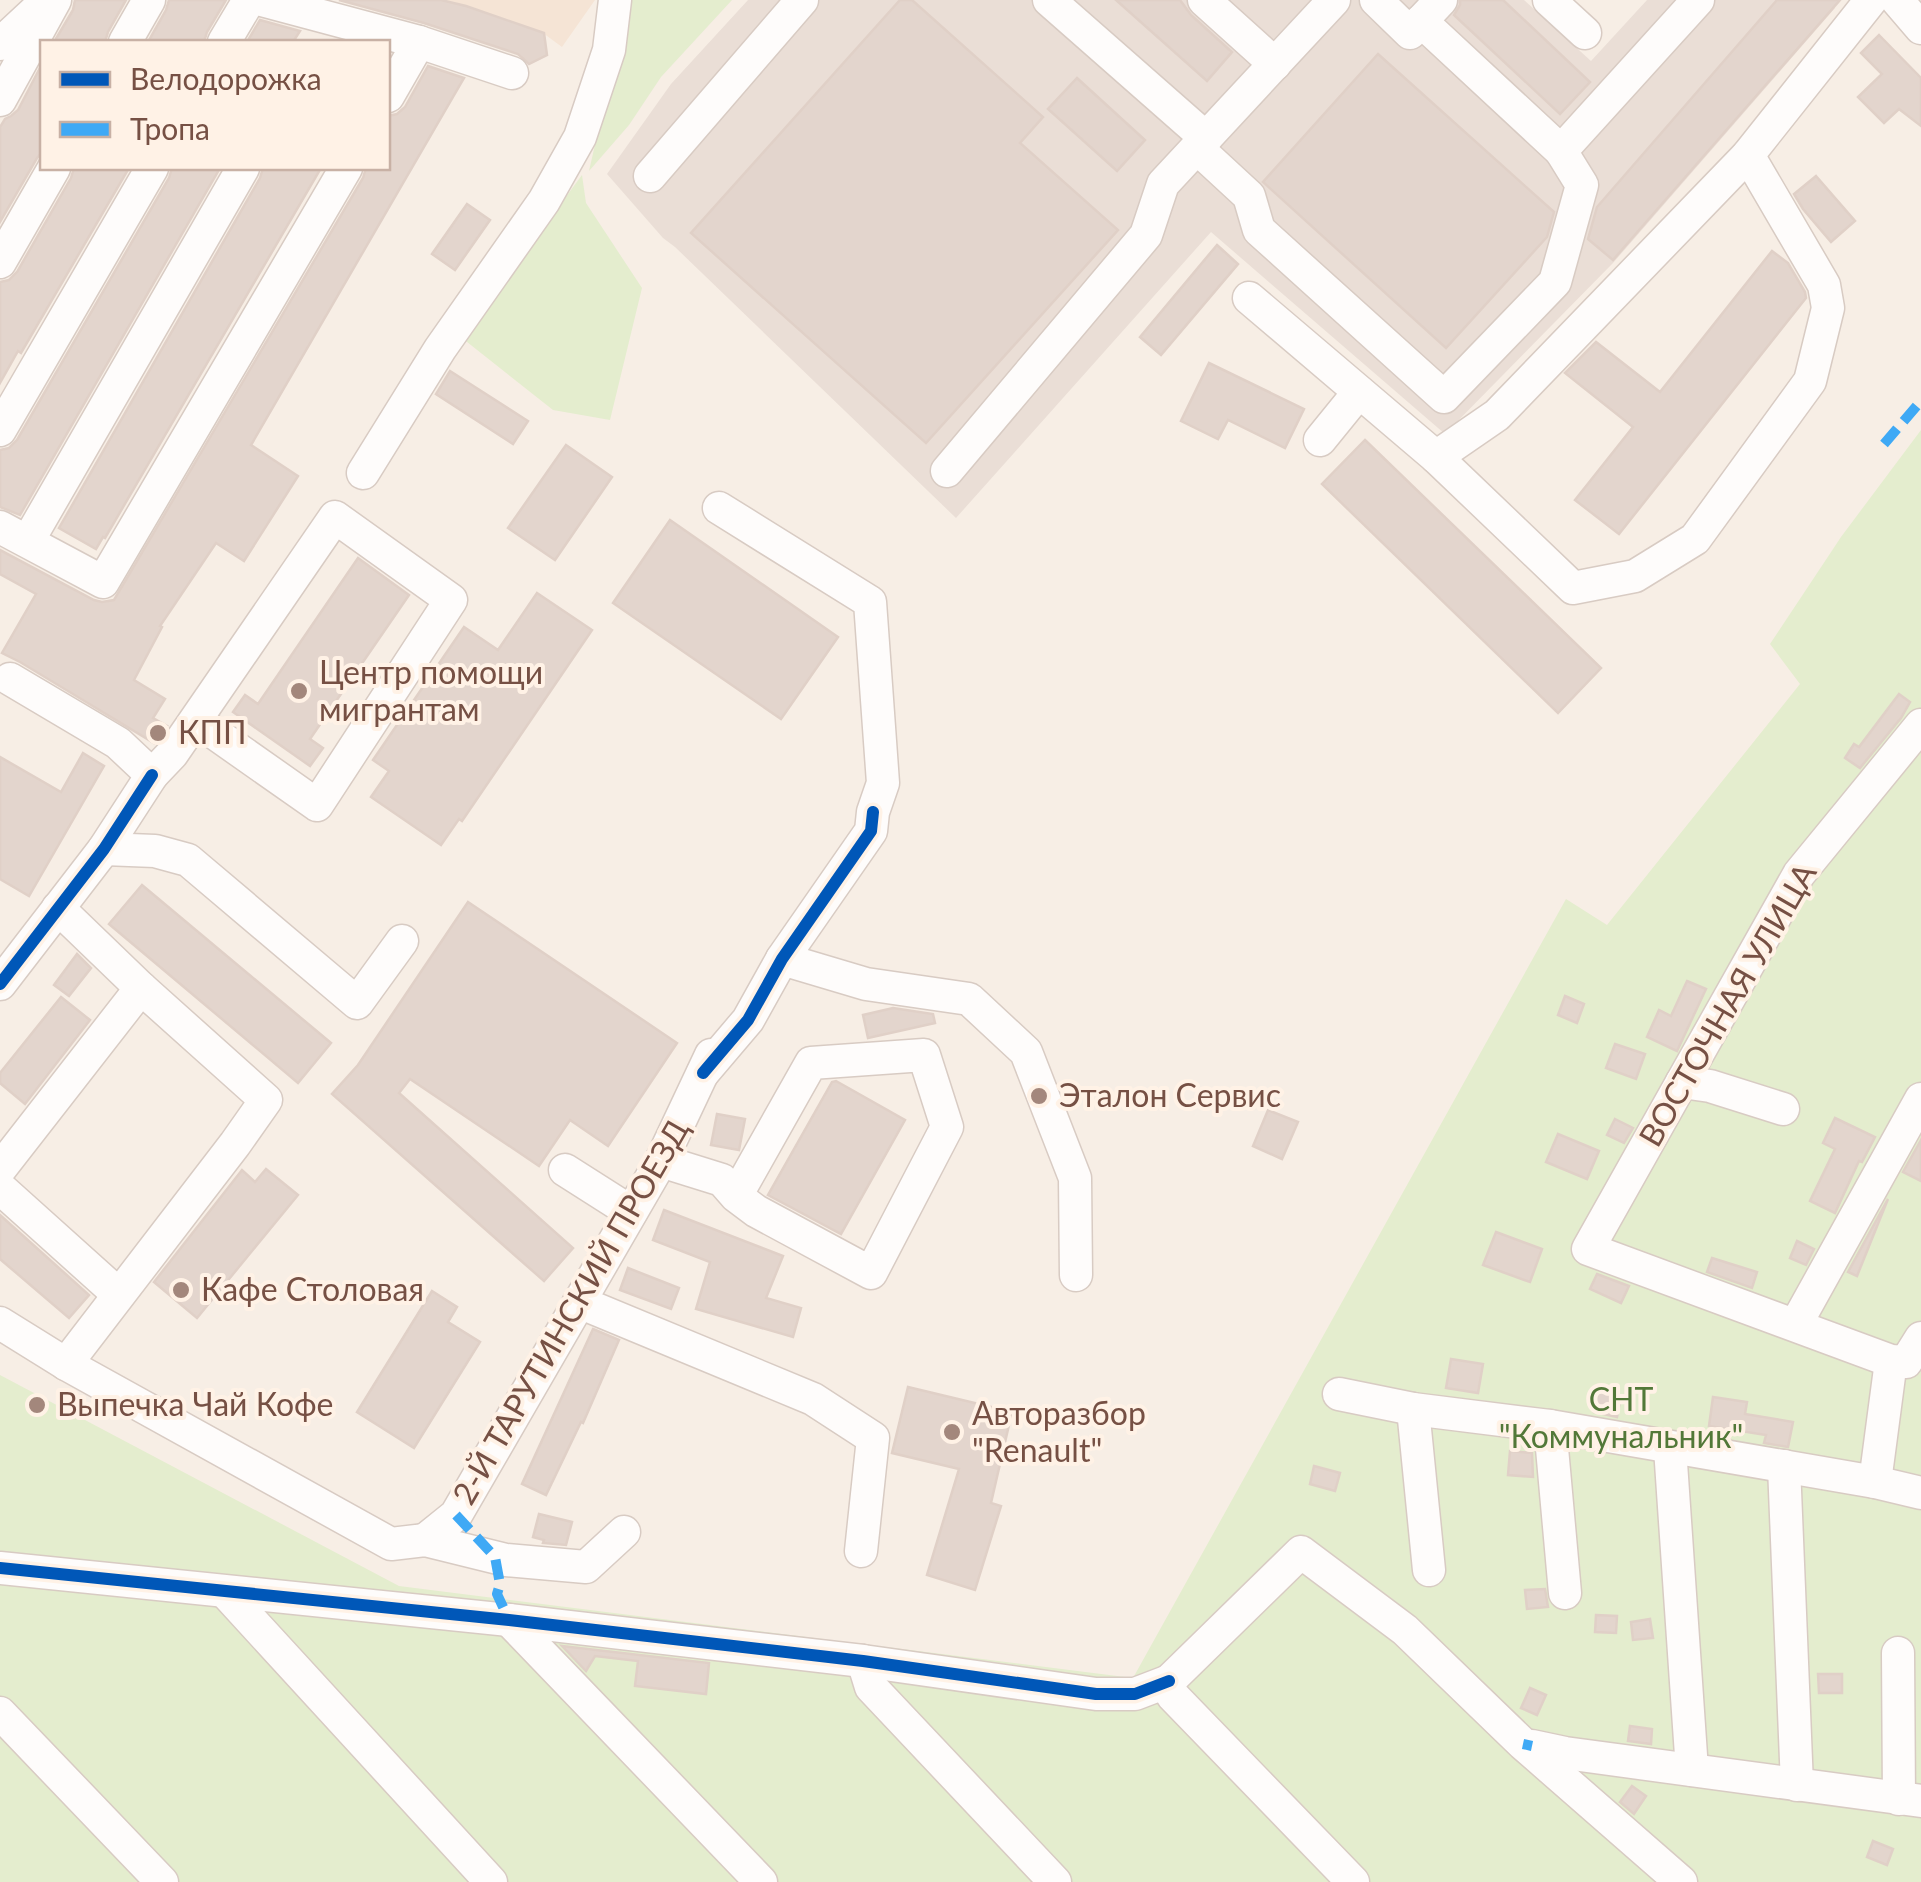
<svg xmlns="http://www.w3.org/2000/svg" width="1921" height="1882" viewBox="0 0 1921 1882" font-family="Lato,sans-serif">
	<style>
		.residential { fill: #f5e4d5 }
		.industrial { fill: #eaded6 }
		.green { fill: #e4edce }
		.building { fill: #e3d5cd; stroke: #e0d0c7; stroke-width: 2.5 }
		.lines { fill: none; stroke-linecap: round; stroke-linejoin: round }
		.minor-casing { stroke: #d8cbc3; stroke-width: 35 }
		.minor { stroke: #fefcfb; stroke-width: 32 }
		.quiet { stroke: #3fa9f5; stroke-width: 10; stroke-dasharray: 20 10; stroke-linecap: butt }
		.cycleway-casing { stroke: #fff2e6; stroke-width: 19 }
		.cycleway { stroke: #0057b8; stroke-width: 12 }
		.poi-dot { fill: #a3877c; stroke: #fff2e6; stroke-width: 4 }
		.labels { text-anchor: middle; stroke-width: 8; stroke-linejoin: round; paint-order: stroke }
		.poi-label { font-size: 32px; fill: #765044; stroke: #fff2e6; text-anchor: start }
		.street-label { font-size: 32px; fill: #765044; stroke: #fff2e6 }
		.park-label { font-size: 32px; fill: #527838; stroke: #fff2e6 }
	</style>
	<rect width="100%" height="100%" fill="#f7eee5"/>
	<path class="residential" d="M441 0H595L562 47 543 33Z"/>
	<path class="industrial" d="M748 0H1524L1591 61 1647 0H1828L1835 8 1613 263 1445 434 1211 232 956 518 675 247 663 238 607 174 671 84Z"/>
	<g class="green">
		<path d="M628 0H732L661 77 629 125 589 171Z"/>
		<path d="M582 175 586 203 642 288 610 420 553 410 462 338Z"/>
		<path d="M1921 430V1882H0V1375L399 1586 1133 1678 1566 899 1607 925 1800 684 1770 644 1841 537Z"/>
	</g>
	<g class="building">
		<path d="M75 0H126L108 32 105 42H54L73 10Z"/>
		<path d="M169 0H226L207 32 204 42H148L166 10Z"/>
		<path d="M339 0H441L466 6 544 33 547 55 529 64 518 54 424 23Z"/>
		<path d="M900 0H912L1043 117 1020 143 1118 230 926 443 691 233Z"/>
		<path d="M1116 0H1180L1191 15 1232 52 1207 81Z"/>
		<path d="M1460 0H1503L1590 82 1560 114 1454 15 1460 5Z"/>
		<path d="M1777 0H1840L1613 260 1588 239 1597 207Z"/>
		<path d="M260 20 300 31 293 42H247Z"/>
		<path d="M1879 35 1921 78V126L1899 109 1884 123 1858 97 1882 74 1861 53Z"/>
		<path d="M1378 54 1554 212 1547 237 1446 348 1263 182Z"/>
		<path d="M42 64V152L37 158 0 222V127L5 119 11 116 18 110Z"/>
		<path d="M428 66 464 78 251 445 298 476 244 561 216 543 160 626 162 627 134 680 165 699 153 718 167 726 154 743 20 662 2 653 36 594 0 574V550L94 600 102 602 114 600 363 178 366 168H388V116L397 114 405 107Z"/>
		<path d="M1077 78 1145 140 1117 171 1048 109Z"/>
		<path d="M74 168H129L21 353 18 351 0 383V282L9 280 17 272 71 178Z"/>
		<path d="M172 168H220L20 515 0 507V450L9 448 17 440 169 178Z"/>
		<path d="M263 168H321L105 538 103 537 96 549 59 528 260 178Z"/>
		<path d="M1816 176 1855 221 1831 242 1803 209 1794 194Z"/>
		<path d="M467 204 490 220 455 270 432 254Z"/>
		<path d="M1217 245 1238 264 1161 355 1140 337Z"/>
		<path d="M1772 251 1788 263 1805 292 1806 298 1619 534 1575 500 1633 427 1565 373 1596 342 1660 392Z"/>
		<path d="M1209 363 1304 409 1285 448 1228 420 1218 439 1181 421Z"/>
		<path d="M450 371 528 421 513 444 436 394Z"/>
		<path d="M1365 440 1601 668 1558 713 1322 484Z"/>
		<path d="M566 445 612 477 555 560 508 528Z"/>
		<path d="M670 520 838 637 781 719 613 603Z"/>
		<path d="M358 558 409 595 310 739 323 748 310 766 233 712 245 695 258 704Z"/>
		<path d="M537 593 592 630 462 821 459 819 441 845 371 797 389 771 373 760 464 627 498 650Z"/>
		<path d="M1899 694 1910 702 1901 718 1860 768 1845 758 1854 744 1859 747Z"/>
		<path d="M83 753 104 766 29 896 0 879V757L61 792Z"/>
		<path d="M142 885 331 1043 298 1083 109 924Z"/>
		<path d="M468 902 677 1043 608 1146 570 1120 539 1166 410 1079 399 1093 573 1248 544 1281 332 1094 358 1065Z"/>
		<path d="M77 954 91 968 69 996 54 985Z"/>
		<path d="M1687 981 1706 989 1677 1051 1647 1037 1659 1010 1671 1016Z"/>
		<path d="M1565 996 1584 1004 1577 1023 1558 1015Z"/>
		<path d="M61 997 90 1020 25 1104 0 1083V1073Z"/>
		<path d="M893 1008 933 1014 935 1023 868 1038 863 1015Z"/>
		<path d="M1615 1044 1645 1054 1636 1079 1606 1068Z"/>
		<path d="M836 1081 905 1120 841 1234 768 1195 832 1082Z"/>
		<path d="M1268 1110 1298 1122 1282 1159 1253 1146Z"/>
		<path d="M717 1114 745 1119 739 1150 711 1145Z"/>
		<path d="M1835 1118 1875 1137 1862 1162 1859 1161 1835 1213 1810 1201 1835 1149 1823 1143Z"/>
		<path d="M1615 1119 1633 1128 1624 1143 1607 1135Z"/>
		<path d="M1558 1134 1599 1151 1587 1179 1546 1162Z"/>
		<path d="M1921 1140V1181L1903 1172Z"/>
		<path d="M266 1169 298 1195 197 1318 154 1282 242 1170 255 1182Z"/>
		<path d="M1888 1199 1857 1276 1848 1272Z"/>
		<path d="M664 1210 783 1256 766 1298 801 1308 793 1337 696 1309 710 1262 653 1240Z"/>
		<path d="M0 1215 89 1295 69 1318 0 1259Z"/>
		<path d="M1496 1232 1542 1249 1530 1282 1483 1265Z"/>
		<path d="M1797 1241 1814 1249 1806 1265 1790 1258Z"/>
		<path d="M1712 1258 1757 1272 1752 1288 1707 1272Z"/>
		<path d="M628 1268 679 1288 671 1309 620 1290Z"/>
		<path d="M1597 1274 1629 1286 1621 1303 1590 1289Z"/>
		<path d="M432 1291 457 1307 448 1322 480 1342 414 1448 357 1412Z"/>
		<path d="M593 1329 619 1340 583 1423 581 1422 546 1495 522 1484Z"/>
		<path d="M1451 1359 1483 1364 1478 1393 1446 1388Z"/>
		<path d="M908 1387 1012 1412 991 1503 1001 1506 975 1590 927 1575 959 1469 892 1453Z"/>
		<path d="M1598 1392 1621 1396 1617 1417 1594 1412Z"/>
		<path d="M1713 1397 1747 1402 1745 1414 1793 1422 1788 1447 1764 1443 1766 1435 1709 1426Z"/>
		<path d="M1510 1451 1532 1453 1533 1477 1508 1475Z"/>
		<path d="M1314 1466 1340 1473 1335 1491 1310 1484Z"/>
		<path d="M539 1514 572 1522 566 1545 543 1543 544 1540 533 1537Z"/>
		<path d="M1545 1589 1548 1607 1527 1609 1525 1590Z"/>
		<path d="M1596 1615 1617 1616 1616 1633 1595 1632Z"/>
		<path d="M1650 1619 1653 1638 1633 1640 1631 1622Z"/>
		<path d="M562 1646 709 1663 706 1694 635 1686 638 1661 595 1656 586 1671Z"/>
		<path d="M1818 1674H1842V1693H1819Z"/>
		<path d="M1530 1688 1546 1695 1537 1715 1521 1708Z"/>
		<path d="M1630 1726 1652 1729 1651 1744 1628 1741Z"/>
		<path d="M1632 1786 1646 1796 1634 1814 1620 1802Z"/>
		<path d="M1873 1841 1893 1849 1887 1865 1867 1857Z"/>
	</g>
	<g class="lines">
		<g class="minor-casing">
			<g id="minor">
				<path d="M262 0 419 42 388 96"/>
				<path d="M1049 0 1206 138"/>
				<path d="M1204 0 1275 64"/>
				<path d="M1376 0 1410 33 1441 0"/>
				<path d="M1549 0 1585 33"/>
				<path d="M1897 0 1921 28"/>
				<path d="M1421 21 1561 151 1698 0"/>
				<path d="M125 42 149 0"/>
				<path d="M224 42 249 0"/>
				<path d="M419 42 512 73"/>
				<path d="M0 44 41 6"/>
				<path d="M0 100 55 0"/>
				<path d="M1197 148 1249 196 1259 230 1444 397 1555 282 1582 185 1561 151"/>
				<path d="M650 176 802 0"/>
				<path d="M0 262 54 168"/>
				<path d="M1249 298 1436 457 1497 415 1748 155 1871 0"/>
				<path d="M0 430 152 168"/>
				<path d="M1320 440 1359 392"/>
				<path d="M1436 457 1573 588 1635 576 1695 539 1810 381 1828 308 1824 285 1748 155"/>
				<path d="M947 471 1146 235 1163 184 1334 0"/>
				<path d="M363 473 440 349 544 201 580 137 609 50 615 0"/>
				<path d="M0 527 103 582 346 168"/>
				<path d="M28 541 243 168"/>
				<path d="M10 679 118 743 152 775 172 754 335 517 451 600 317 805 196 720"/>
				<path d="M1921 725 1799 874 1588 1249 1891 1361 1906 1362 1921 1338"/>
				<path d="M104 849 155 851 188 860 357 1003 402 941"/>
				<path d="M58 908 141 988"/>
				<path d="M782 959 866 984 969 999 1026 1052 1075 1178 1076 1275"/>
				<path d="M0 984 104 849 152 775"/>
				<path d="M703 1073 748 1020 782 959 871 831 873 812 883 783 870 602 719 508"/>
				<path d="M1682 1082 1710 1086 1783 1109"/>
				<path d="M661 1161 722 1180 736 1196 756 1211 871 1273 947 1127 924 1055 811 1063 736 1196"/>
				<path d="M0 1169 141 988 266 1100 235 1144 66 1364"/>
				<path d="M565 1170 631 1212"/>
				<path d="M0 1188 118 1294"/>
				<path d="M579 1302 813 1399 873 1438 861 1551"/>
				<path d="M0 1323 66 1364 391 1544 425 1540 506 1560 586 1567 624 1532"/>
				<path d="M1796 1324 1921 1099"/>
				<path d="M1339 1394 1413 1409 1550 1426 1875 1482 1921 1493"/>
				<path d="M1413 1409 1429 1570"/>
				<path d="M1550 1426 1565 1593"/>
				<path d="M1670 1448 1692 1770"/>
				<path d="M1784 1466 1797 1785"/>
				<path d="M1875 1482 1891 1361"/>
				<path d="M425 1540 456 1515 661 1161 711 1055"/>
				<path d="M0 1568 509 1620 863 1661 1096 1694H1135L1169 1681"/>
				<path d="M226 1593 491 1882"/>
				<path d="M509 1620 761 1882"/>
				<path d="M1898 1653 1899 1799"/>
				<path d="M863 1661 871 1687 1055 1882"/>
				<path d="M0 1713 162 1882"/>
				<path d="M1532 1746 1565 1753 1921 1801"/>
				<path d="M1353 1882 1172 1695 1169 1681 1301 1552 1405 1630 1523 1744 1681 1882"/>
			</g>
		</g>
		<use href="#minor" class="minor"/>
		<g class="quiet">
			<path d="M1884 444 1921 401"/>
			<path d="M456 1515 495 1557 500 1584 497 1594 509 1620"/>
			<path d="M1523 1744 1532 1746"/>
		</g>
		<g class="cycleway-casing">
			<g id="cycleway">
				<path d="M0 984 104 849 152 775"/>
				<path d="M703 1073 748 1020 782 959 871 831 873 812"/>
				<path d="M0 1568 509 1620 863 1661 1096 1694H1135L1169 1681"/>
			</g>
		</g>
		<use href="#cycleway" class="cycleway"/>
	</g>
	<g class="poi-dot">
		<circle cx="299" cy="691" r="10"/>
		<circle cx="158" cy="733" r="10"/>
		<circle cx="1039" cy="1096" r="10"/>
		<circle cx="181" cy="1290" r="10"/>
		<circle cx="37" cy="1405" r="10"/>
		<circle cx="952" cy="1432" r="10"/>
	</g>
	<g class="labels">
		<g class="poi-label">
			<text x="319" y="684">Центр помощи<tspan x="319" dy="37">мигрантам</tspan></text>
			<text x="178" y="744">КПП</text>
			<text x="1059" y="1107">Эталон Сервис</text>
			<text x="201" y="1301">Кафе Столовая</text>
			<text x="57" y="1416">Выпечка Чай Кофе</text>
			<text x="972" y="1425">Авторазбор<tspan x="972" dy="37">"Renault"</tspan></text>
		</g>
		<g class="street-label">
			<text transform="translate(1728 1005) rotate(-60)" y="11">ВОСТОЧНАЯ УЛИЦА</text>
			<text transform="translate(571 1312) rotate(-60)" y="11">2-Й ТАРУТИНСКИЙ ПРОЕЗД</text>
		</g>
		<g class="park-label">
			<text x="1621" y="1411">СНТ<tspan x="1621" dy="37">"Коммунальник"</tspan></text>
		</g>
	</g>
	<rect x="40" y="40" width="350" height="130" fill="#fff2e6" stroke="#c8b1a5" stroke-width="2.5"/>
	<rect x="60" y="72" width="50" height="15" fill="#0057b8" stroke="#c8b1a5" stroke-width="2.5"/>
	<text x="130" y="90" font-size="30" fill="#765044">Велодорожка</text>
	<rect x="60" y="122" width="50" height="15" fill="#3fa9f5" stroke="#c8b1a5" stroke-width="2.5"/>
	<text x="130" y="140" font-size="30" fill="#765044">Тропа</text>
</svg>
